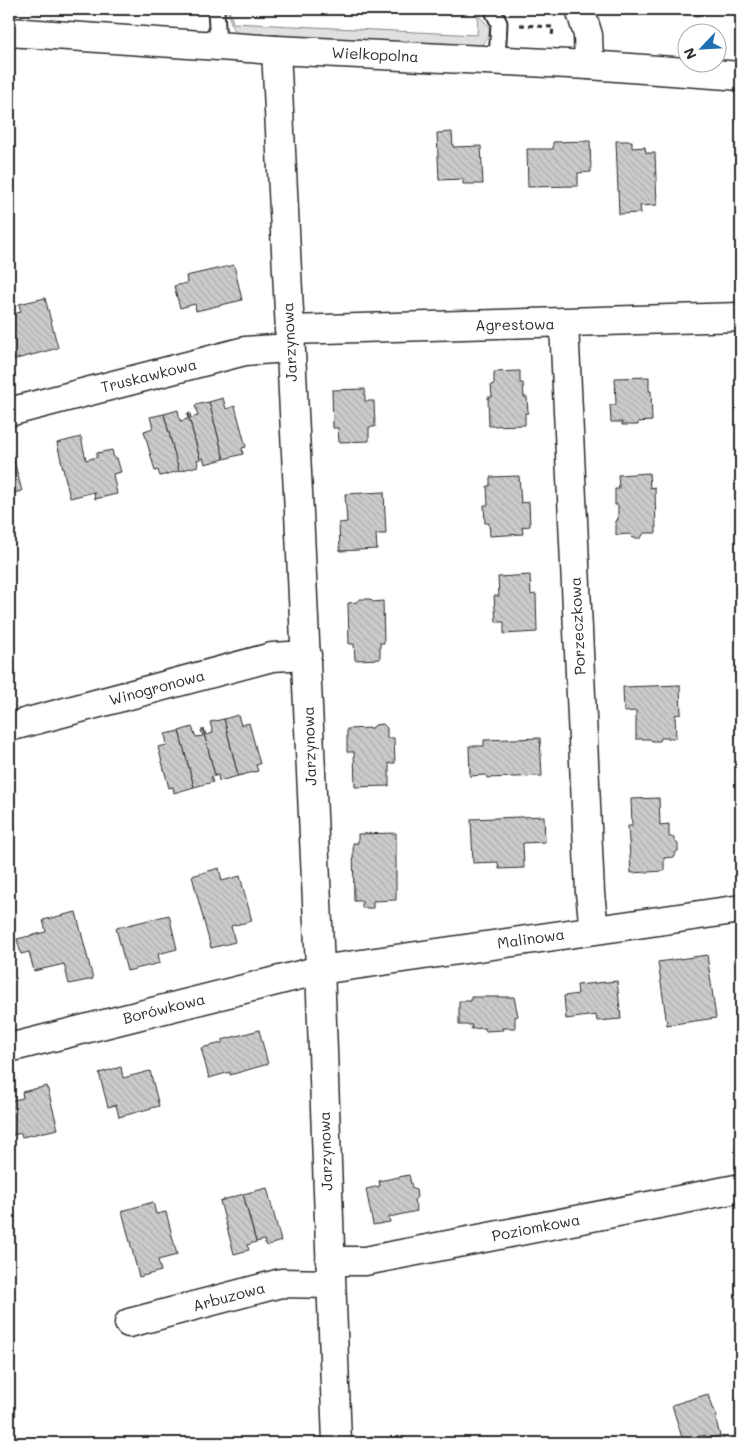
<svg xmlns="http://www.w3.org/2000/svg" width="750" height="1452" viewBox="0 0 750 1452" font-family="Mali,sans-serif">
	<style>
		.green { fill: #e0e0e0; stroke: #868686 }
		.building { fill: url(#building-back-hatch); stroke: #2b2b2b }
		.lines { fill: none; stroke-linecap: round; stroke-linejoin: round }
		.lane-casing { stroke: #2b2b2b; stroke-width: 19 }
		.street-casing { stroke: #2b2b2b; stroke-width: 31 }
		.path { stroke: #2b2b2b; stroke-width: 3; stroke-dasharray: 5 4; stroke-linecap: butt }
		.lane { stroke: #fff; stroke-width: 15 }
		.street { stroke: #fff; stroke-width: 28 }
		.labels { text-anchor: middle; stroke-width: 4; stroke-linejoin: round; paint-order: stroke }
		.street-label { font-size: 15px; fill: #2b2b2b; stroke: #fff }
	</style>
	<defs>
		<pattern id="building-back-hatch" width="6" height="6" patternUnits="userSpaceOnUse" patternTransform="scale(1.25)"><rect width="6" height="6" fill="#cbcbcb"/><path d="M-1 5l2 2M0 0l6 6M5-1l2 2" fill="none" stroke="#aeaeae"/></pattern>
	</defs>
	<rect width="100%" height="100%" fill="#fff"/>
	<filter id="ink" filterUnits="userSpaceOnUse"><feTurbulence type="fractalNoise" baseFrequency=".02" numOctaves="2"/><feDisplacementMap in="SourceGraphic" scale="10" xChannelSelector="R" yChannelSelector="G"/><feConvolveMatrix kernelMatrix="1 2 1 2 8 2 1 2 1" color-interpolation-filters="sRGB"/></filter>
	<g filter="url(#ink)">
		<path class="green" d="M227 9H229L233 23 477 35 478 15C497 32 489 34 478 50L242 36C231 30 230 20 227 9Z"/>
		<g class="building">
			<path d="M694 9H722L696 16Z"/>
			<path d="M452 132 453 147 481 146 483 184H463V179L439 180 437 133Z"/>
			<path d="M590 141 591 172 578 173V186L528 187 527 149H553V142Z"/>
			<path d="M616 141H632V148L645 147 646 153H655L657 205 640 206 641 213 619 214Z"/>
			<path d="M234 265 242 300 196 311 195 304 180 308 174 286 187 283 186 276Z"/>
			<path d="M45 298 58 348 9 361V315L21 312 19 304Z"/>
			<path d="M520 371V383H523L524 397H527L528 413H525V425L489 426 488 397H492L491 385 494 384V372Z"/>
			<path d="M649 377V391H651L652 421 638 422V425H622V422H611L610 405H616L615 378Z"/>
			<path d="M365 389V401H374L375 427H369V441L339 442 338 428H333L332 390Z"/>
			<path d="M223 398 226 409 235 406 246 447 242 448 243 454 224 459 209 402Z"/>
			<path d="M209 402 224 459 205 464 203 458 200 459 188 414 190 413 191 418 198 416 195 405Z"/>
			<path d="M178 410 180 421 188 419 187 414H188L200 459 197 460 198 466 179 471 164 414Z"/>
			<path d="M164 414 179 471 160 476 158 470 155 471 144 431 153 428 150 417Z"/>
			<path d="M81 437 86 460 97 457V453L112 450 114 458H117L121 472 113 474 117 494 95 499 94 492 70 498 57 443Z"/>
			<path d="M12 453 22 491 9 494V454Z"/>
			<path d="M649 473 650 488 655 487 656 533H644L641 538H633L629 534 616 535V520H618V505H615V489H619L618 475Z"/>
			<path d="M519 476 521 503 529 502 530 526 522 527 523 534 490 536 489 523H485L484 505H488L487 486H490V477Z"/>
			<path d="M384 492 386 534H376L377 549 340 551 339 523 347 522 345 494Z"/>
			<path d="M530 575 531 595 536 594 537 632 504 634V622H496L494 596H499L498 577Z"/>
			<path d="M359 599H370L373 602 383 601 384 643H380V659L355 660 354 644H349L348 603 357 602Z"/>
			<path d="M680 685 681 714 675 715 676 738H661L660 741H652L650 739H636V711L624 712 623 687Z"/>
			<path d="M238 715 241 725 249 723 260 764 256 765 258 771 238 776 224 719Z"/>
			<path d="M224 719 238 776 219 781 218 775 215 776 203 730 204 729 206 735 213 733 210 722Z"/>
			<path d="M383 724 387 728V738H394L395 763H389V786L355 787 354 752H347V729L372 728 375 725Z"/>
			<path d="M192 727 196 737 203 736 201 730H203L215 776 211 777 213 782 194 787 179 731Z"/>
			<path d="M179 731 194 787 174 793 173 787 169 788 158 747 167 745 165 734Z"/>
			<path d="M540 738 542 776 487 778 486 775 470 776 469 746H484V740Z"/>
			<path d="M659 798 660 825 669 824V837H674V841L678 844V851L675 853V857L664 858V871L631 873 628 826H632L631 799Z"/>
			<path d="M544 816 545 842 523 843 524 868 499 869 498 862 473 863 471 819Z"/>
			<path d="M396 833V900L373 901V908H362V901H354L353 843H358V834Z"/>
			<path d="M219 868 222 881 240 876 252 921 231 926 235 942 211 948 192 876Z"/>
			<path d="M76 912 93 979 69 984 64 964 34 971 29 952 21 954 17 939 46 932 43 920Z"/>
			<path d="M169 915 177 949 158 954 160 963 127 971 116 928Z"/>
			<path d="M707 955 716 1018 667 1025 658 962Z"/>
			<path d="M617 981 621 1019 597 1021 596 1015 566 1019 564 996 578 994 577 985Z"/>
			<path d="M471 997H514L518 1016 515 1017V1028H502L503 1030 486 1031 485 1028 471 1029 472 1025H459V1001H471Z"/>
			<path d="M259 1030 268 1064 230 1075V1072L209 1078 201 1048 222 1043V1040Z"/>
			<path d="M121 1067 123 1078 150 1071 159 1106 119 1117 116 1105 108 1107 99 1073Z"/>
			<path d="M47 1086 58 1129 22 1137 21 1133 9 1136V1101L23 1098 22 1092Z"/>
			<path d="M409 1175 412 1188 416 1190 417 1197 414 1200 417 1211 389 1217 390 1222 373 1225 366 1189 380 1186 379 1181Z"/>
			<path d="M267 1188 281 1241 266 1246 264 1240 256 1242 243 1194Z"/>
			<path d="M243 1194 256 1242 247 1245 249 1250 234 1254 220 1201Z"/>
			<path d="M153 1202 156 1214 166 1212 177 1255 158 1260 161 1271 139 1277 122 1211Z"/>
			<path d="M708 1394 712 1408 714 1410 717 1417 716 1420 720 1436 707 1439 705 1435 683 1441 672 1405Z"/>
		</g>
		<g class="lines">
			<g class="lane-casing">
				<g id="lane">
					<path d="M216 9 218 46"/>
					<path d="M492 9 499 23 497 61"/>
				</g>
			</g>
			<g class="street-casing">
				<g id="street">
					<path d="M580 9 588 35 589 65"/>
					<path d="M9 32 276 50 589 65 741 76"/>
					<path d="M276 50C290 356 308 661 320 967 326 1126 330 1285 337 1443"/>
					<path d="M564 323 590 893 594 929"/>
					<path d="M289 330 741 317"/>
					<path d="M9 412 245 351 290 348"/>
					<path d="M9 727 272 657 307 655"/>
					<path d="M9 1048 320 970 741 909"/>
					<path d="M330 1261H365L741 1188"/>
					<path d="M129 1323 281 1283 330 1284"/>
				</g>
			</g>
			<path class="path" d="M520 25 553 27 552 37"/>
			<use href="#lane" class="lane"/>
			<use href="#street" class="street"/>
		</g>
	</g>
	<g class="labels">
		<g class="street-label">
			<text transform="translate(375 55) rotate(3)" y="5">Wielkopolna</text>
			<text transform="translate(515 325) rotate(-1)" y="5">Agrestowa</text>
			<text transform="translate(290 342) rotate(-93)" y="5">Jarzynowa</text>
			<text transform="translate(149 376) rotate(-14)" y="5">Truskawkowa</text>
			<text transform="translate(578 626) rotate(-93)" y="5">Porzeczkowa</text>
			<text transform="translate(157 688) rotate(-15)" y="5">Winogronowa</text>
			<text transform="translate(310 746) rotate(-92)" y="5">Jarzynowa</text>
			<text transform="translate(531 939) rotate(-8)" y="5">Malinowa</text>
			<text transform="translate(164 1009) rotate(-14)" y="5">Borówkowa</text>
			<text transform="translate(326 1151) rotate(-92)" y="5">Jarzynowa</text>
			<text transform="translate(536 1228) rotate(-11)" y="5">Poziomkowa</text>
			<text transform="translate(229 1297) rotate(-15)" y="5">Arbuzowa</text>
		</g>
	</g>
	<rect width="750" height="1452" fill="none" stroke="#fff" stroke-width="30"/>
	<rect x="15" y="15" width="720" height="1422" fill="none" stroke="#2b2b2b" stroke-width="2" filter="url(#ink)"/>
	<g transform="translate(702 48) rotate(245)"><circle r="24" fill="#ffffff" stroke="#aaaaaa"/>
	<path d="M0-4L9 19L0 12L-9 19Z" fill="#1f6fb2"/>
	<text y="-8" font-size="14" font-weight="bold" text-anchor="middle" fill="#2b2b2b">N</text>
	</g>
</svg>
